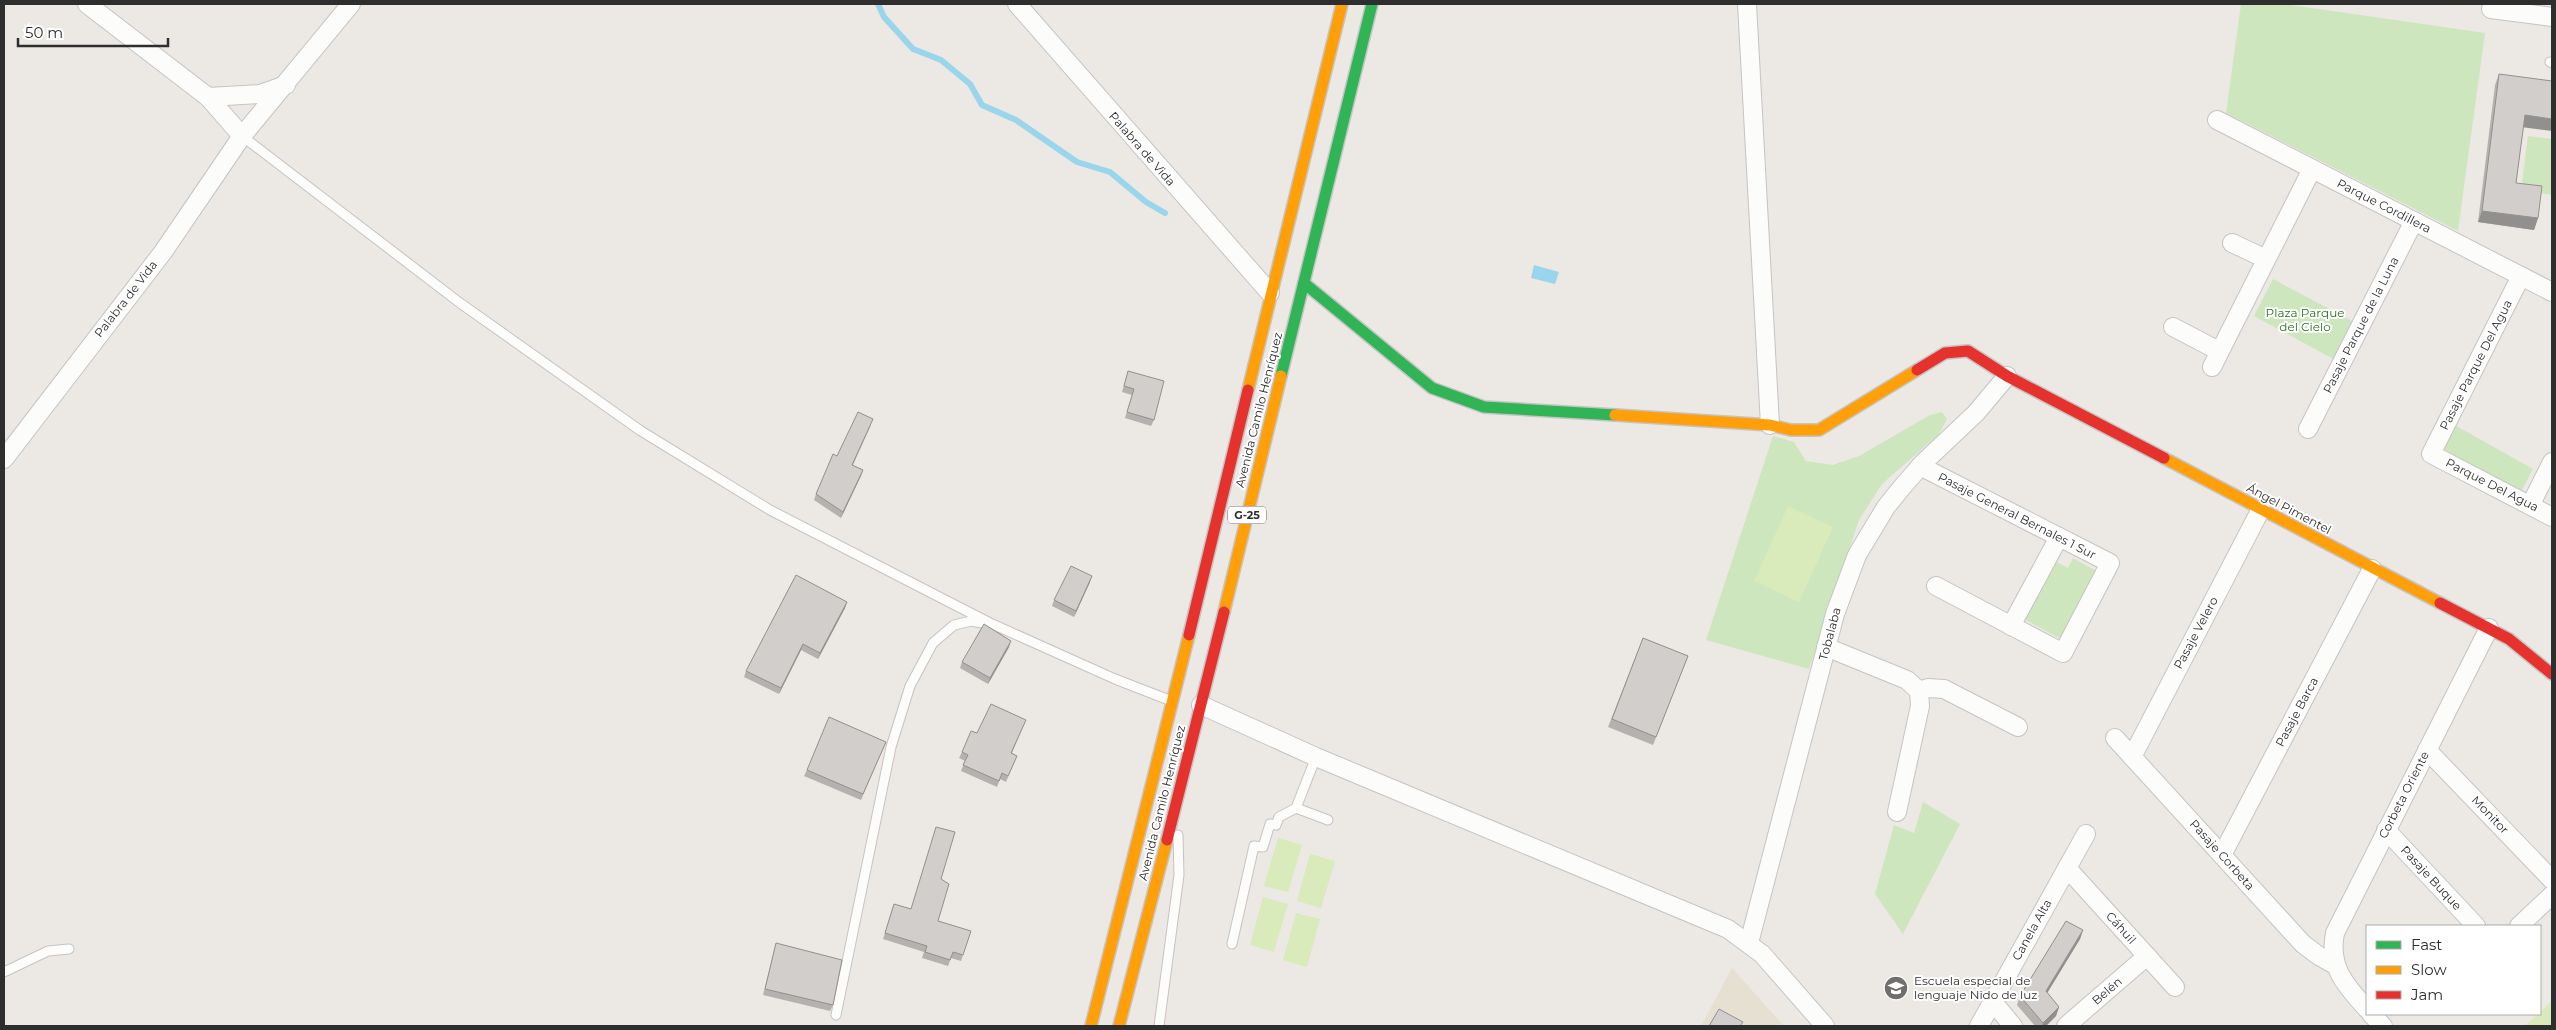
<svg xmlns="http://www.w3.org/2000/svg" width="2556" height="1030" viewBox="0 0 2556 1030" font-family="Montserrat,sans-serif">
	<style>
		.education { fill: #e6e0d3 }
		.green { fill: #cee6be }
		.pitch { fill: #d9eabb }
		.water { fill: #99d6ec }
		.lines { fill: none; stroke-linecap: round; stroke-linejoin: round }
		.stream { stroke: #99d6ec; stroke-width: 6 }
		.lane-casing { stroke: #c5c4c5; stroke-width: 11 }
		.street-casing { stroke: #c5c4c5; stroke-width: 20 }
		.fast-casing { stroke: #c5c4c5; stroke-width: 14 }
		.slow-casing { stroke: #c5c4c5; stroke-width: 14 }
		.jam-casing { stroke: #c5c4c5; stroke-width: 14 }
		.lane { stroke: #fcfcfb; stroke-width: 9 }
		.street { stroke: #fcfcfb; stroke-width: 18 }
		.fast { stroke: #30b455; stroke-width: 11 }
		.slow { stroke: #ff9f0a; stroke-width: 11 }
		.jam { stroke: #e5322d; stroke-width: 11 }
		.wall { fill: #b4b1af }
		.shaded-wall { fill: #92908e }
		.building { fill: #d1cecb; stroke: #92908e }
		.labels { text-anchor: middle; stroke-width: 4; stroke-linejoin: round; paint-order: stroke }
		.shield { fill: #fff; stroke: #6d6d6d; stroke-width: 1 }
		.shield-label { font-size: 11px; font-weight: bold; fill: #2e2e2e }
		.street-label { font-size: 12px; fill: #2e2e2e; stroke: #fff }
		.park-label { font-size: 12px; fill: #2c6e1b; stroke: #fff }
		.poi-label { font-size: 12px; fill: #2e2e2e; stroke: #fff; text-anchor: start }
	</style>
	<rect width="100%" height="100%" fill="#ece8e4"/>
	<path class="education" d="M1732 968 1784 1026H1701Z"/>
	<g class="green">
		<path d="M2241 4H2285L2485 33 2458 231 2226 113Z"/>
		<path d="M2528 136 2552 139V195L2521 190Z"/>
		<path d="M2273 279 2356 323 2337 361 2254 316Z"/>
		<path d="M1942 412 1947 419 1939 434 1882 484 1859 520 1809 669 1706 640 1773 436 1794 442 1806 461 1833 465 1859 456 1930 415Z"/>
		<path d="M2451 423 2533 469 2521 492 2438 446Z"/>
		<path d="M2073 558 2098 572 2061 639 2022 618 2053 560 2068 568Z"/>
		<path d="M1923 802 1960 824 1903 934 1875 894 1894 825 1914 833Z"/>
	</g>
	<g class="pitch">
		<path d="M1788 506 1833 527 1799 602 1754 581Z"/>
		<path d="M1278 838 1302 845 1288 892 1264 886Z"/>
		<path d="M1310 854 1335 861 1321 908 1297 901Z"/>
		<path d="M1263 897 1288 904 1274 952 1250 945Z"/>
		<path d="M1296 913 1320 919 1307 967 1283 960Z"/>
		<path d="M2552 1001V1026H2525Z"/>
	</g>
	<path class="water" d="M1534 265 1559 272 1555 284 1531 278Z"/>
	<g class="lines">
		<path class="stream" d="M878 4 884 17 913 49 941 60 970 84 982 105 1016 120 1077 162 1110 172 1146 202 1165 213"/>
		<g class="lane-casing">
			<g id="lane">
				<path d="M2550 62 2552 63"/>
				<path d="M242 136 460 303 641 431 770 510 990 623 1115 679 1169 700"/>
				<path d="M1296 808 1328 820"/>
				<path d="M1232 944 1254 846 1263 847 1270 824 1276 825 1279 817 1296 808 1316 757"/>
				<path d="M4 972 48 951 69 949"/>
				<path d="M836 1015 891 747 910 686 933 643 954 625 971 621 982 623"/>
				<path d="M1159 1026 1179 875 1178 835"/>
			</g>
		</g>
		<g class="street-casing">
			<g id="street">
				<path d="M87 4 208 97 260 94 286 85"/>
				<path d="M1017 4 1270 293"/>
				<path d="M1747 4 1770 425"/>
				<path d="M2491 9 2552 17"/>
				<path d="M208 97 242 136"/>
				<path d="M2217 120 2552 292"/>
				<path d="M2232 243 2266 259"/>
				<path d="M2521 276 2431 454 2552 517"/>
				<path d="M2173 327 2219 351"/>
				<path d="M2212 367 2312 169"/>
				<path d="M2308 429 2414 221"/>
				<path d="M4 459 163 252 242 136 351 4"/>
				<path d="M1920 466 2110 563 2063 653 1936 586"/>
				<path d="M2531 504 2552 462"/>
				<path d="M2011 626 2059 537"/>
				<path d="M1826 647 1907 680 1919 691 1920 706 1897 812"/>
				<path d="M1919 691 1928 688 1944 689 2018 727"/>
				<path d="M1201 705 1316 757 1728 929 1762 954 1825 1026"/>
				<path d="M2115 738 2303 944 2319 956 2335 965"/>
				<path d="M2427 750 2552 880"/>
				<path d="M2132 757 2261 509"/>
				<path d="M2386 830 2476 926"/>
				<path d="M2222 855 2372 569"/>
				<path d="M2067 868 2175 987"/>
				<path d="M2519 926 2552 895"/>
				<path d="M1749 943 1835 614 1857 555 1886 507 1903 486 1924 462 1976 413 2007 376"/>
				<path d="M1993 1002 2013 1026"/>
				<path d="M2367 1009C2346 986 2328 967 2335 933L2489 628"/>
				<path d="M2371 1014 2383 1026"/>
				<path d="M1979 1026 2086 834"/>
				<path d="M2066 1026 2147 956"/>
			</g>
		</g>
		<g class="fast-casing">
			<g id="fast">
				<path d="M1304 283 1432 388 1484 407 1615 415"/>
				<path d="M1281 376 1372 4"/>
			</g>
		</g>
		<g class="slow-casing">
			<g id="slow">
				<path d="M1248 390 1342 4"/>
				<path d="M1615 415 1770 425 1791 430H1819L1917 370"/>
				<path d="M2164 458 2440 603"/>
				<path d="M1224 612 1281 376"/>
				<path d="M1091 1026 1189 635"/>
				<path d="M1119 1026 1167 840"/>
			</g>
		</g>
		<g class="jam-casing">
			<g id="jam">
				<path d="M1917 370 1945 353 1968 351 2007 376 2164 458"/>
				<path d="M2440 603 2509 639 2552 674"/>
				<path d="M1189 635 1248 390"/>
				<path d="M1167 840 1224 612"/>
			</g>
		</g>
		<use href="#lane" class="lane"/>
		<use href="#street" class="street"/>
		<use href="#fast" class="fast"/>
		<use href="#slow" class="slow"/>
		<use href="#jam" class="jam"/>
	</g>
	<g class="wall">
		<path d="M2499 74 2523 127 2516 183 2538 218 2534 230 2478 222 2495 85Z"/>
		<path d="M1128 371 1154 420 1151 426 1125 418 1132 395 1122 392Z"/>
		<path d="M871 425 853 465 863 470 841 518 814 500 816 494 837 456Z"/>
		<path d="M1090 582 1074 617 1052 606 1054 600Z"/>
		<path d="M847 602 845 608 818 659 801 650 779 694 744 677 746 671Z"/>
		<path d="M1643 638 1688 656 1653 745 1608 727Z"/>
		<path d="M1009 647 988 684 960 668 962 662Z"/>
		<path d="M1026 720 1012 753 1017 756 1006 782 1000 779 997 787 961 771 965 761 959 758 962 752 977 733Z"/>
		<path d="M886 742 861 800 804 776 807 770Z"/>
		<path d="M941 879 938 921 963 955 961 961 951 958 948 966 922 958 924 952 883 939 894 904 911 909Z"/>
		<path d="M2083 930 2080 939 2047 993 2059 1007 2056 1016 2046 1026H2035L2017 1005 2020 996Z"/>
		<path d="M776 943 833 1005 830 1011 763 995Z"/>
	</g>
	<g class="shaded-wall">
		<path d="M2525 115 2552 119V131L2521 127Z"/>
		<path d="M2482 211 2538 218 2534 230 2478 222Z"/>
		<path d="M863 470 861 476 841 518 843 512Z"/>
		<path d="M1092 576 1090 582 1074 617 1076 611Z"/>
		<path d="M847 602 845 608 818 659 820 653Z"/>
		<path d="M1011 641 1009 647 988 684 990 678Z"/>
		<path d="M803 644 801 650 779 694 781 688Z"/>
		<path d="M2083 930 2080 939 2043 1000 2046 991Z"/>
		<path d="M2059 1007 2056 1016 2046 1026H2042L2043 1023Z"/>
	</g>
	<g class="building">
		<path d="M2499 74 2552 81V119L2525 115 2516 183 2542 186 2538 218 2482 211Z"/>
		<path d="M1128 371 1164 381 1154 420 1127 412 1134 389 1124 386Z"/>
		<path d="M858 412 873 419 852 465 863 470 843 512 816 494 833 454 837 456Z"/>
		<path d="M1071 566 1092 576 1076 611 1054 600Z"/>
		<path d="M796 575 847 602 820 653 803 644 781 688 746 671Z"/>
		<path d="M984 624 1011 641 990 678 962 662Z"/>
		<path d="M1643 638 1688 656 1656 737 1612 719Z"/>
		<path d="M991 704 1026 720 1011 753 1017 756 1008 776 1002 773 999 781 963 765 968 755 962 752 971 731 977 733Z"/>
		<path d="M829 717 886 742 863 794 807 770Z"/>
		<path d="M936 827 955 832 941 879 949 884 938 921 971 931 963 955 953 952 950 960 925 952 927 946 885 933 894 904 911 909Z"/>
		<path d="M2066 921 2083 930 2046 991 2059 1007 2043 1023 2020 996Z"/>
		<path d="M776 943 842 960 833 1005 765 989Z"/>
		<path d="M1719 1009 1743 1022 1740 1026H1709Z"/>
	</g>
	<defs>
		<g id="school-disc" transform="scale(1.25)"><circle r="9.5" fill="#706f6e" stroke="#fff"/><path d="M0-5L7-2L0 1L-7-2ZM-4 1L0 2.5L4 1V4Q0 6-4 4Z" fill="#fff"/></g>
	</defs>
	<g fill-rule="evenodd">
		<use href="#school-disc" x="1896" y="988"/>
	</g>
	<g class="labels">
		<rect class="shield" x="1228" y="506.5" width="38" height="17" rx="4"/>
		<g class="shield-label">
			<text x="1247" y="519">G-25</text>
		</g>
		<g class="street-label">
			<text transform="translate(1142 149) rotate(49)" y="4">Palabra de Vida</text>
			<text transform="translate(2384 206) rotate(27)" y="4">Parque Cordillera</text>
			<text transform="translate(126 299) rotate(-52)" y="4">Palabra de Vida</text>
			<text transform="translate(2361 325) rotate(-63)" y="4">Pasaje Parque de la Luna</text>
			<text transform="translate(2476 365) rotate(-63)" y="4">Pasaje Parque Del Agua</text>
			<text transform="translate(1259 410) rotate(-76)" y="4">Avenida Camilo Henríquez</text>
			<text transform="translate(2492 485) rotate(27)" y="4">Parque Del Agua</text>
			<text transform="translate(2289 509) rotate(28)" y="4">Ángel Pimentel</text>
			<text transform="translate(2017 516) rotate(27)" y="4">Pasaje General Bernales 1 Sur</text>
			<text transform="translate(2196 633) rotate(-62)" y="4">Pasaje Velero</text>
			<text transform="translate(1830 634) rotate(-75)" y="4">Tobalaba</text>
			<text transform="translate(2297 712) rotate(-62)" y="4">Pasaje Barca</text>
			<text transform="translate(2404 795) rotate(-63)" y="4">Corbeta Oriente</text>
			<text transform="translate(1162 803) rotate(-76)" y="4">Avenida Camilo Henríquez</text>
			<text transform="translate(2490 815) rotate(46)" y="4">Monitor</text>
			<text transform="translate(2222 855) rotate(48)" y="4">Pasaje Corbeta</text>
			<text transform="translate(2431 878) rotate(47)" y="4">Pasaje Buque</text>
			<text transform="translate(2121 928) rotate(48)" y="4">Cáhuil</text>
			<text transform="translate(2032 930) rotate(-61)" y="4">Canela Alta</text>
			<text transform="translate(2107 991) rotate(-41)" y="4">Belén</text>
		</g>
		<g class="park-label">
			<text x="2305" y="317">Plaza Parque<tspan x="2305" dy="14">del Cielo</tspan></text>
		</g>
		<g class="poi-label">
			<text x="1914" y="985">Escuela especial de<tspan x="1914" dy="14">lenguaje Nido de luz</tspan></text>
		</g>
	</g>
	<rect width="2556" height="1030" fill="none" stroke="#2e2e2e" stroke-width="10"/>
	<rect x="2366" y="925" width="175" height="90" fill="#ffffff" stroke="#ababab"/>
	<rect x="2376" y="941" width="25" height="8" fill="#30b455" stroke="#ababab"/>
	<text x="2411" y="950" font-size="15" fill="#2e2e2e">Fast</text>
	<rect x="2376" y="966" width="25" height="8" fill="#ff9f0a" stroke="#ababab"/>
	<text x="2411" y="975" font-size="15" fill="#2e2e2e">Slow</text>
	<rect x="2376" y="991" width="25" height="8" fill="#e5322d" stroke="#ababab"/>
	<text x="2411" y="1000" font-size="15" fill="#2e2e2e">Jam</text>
	<path d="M18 38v8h150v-8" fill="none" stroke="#2e2e2e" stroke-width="2.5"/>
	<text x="25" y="38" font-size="15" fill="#2e2e2e" stroke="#ffffff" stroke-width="4" paint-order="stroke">50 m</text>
</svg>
